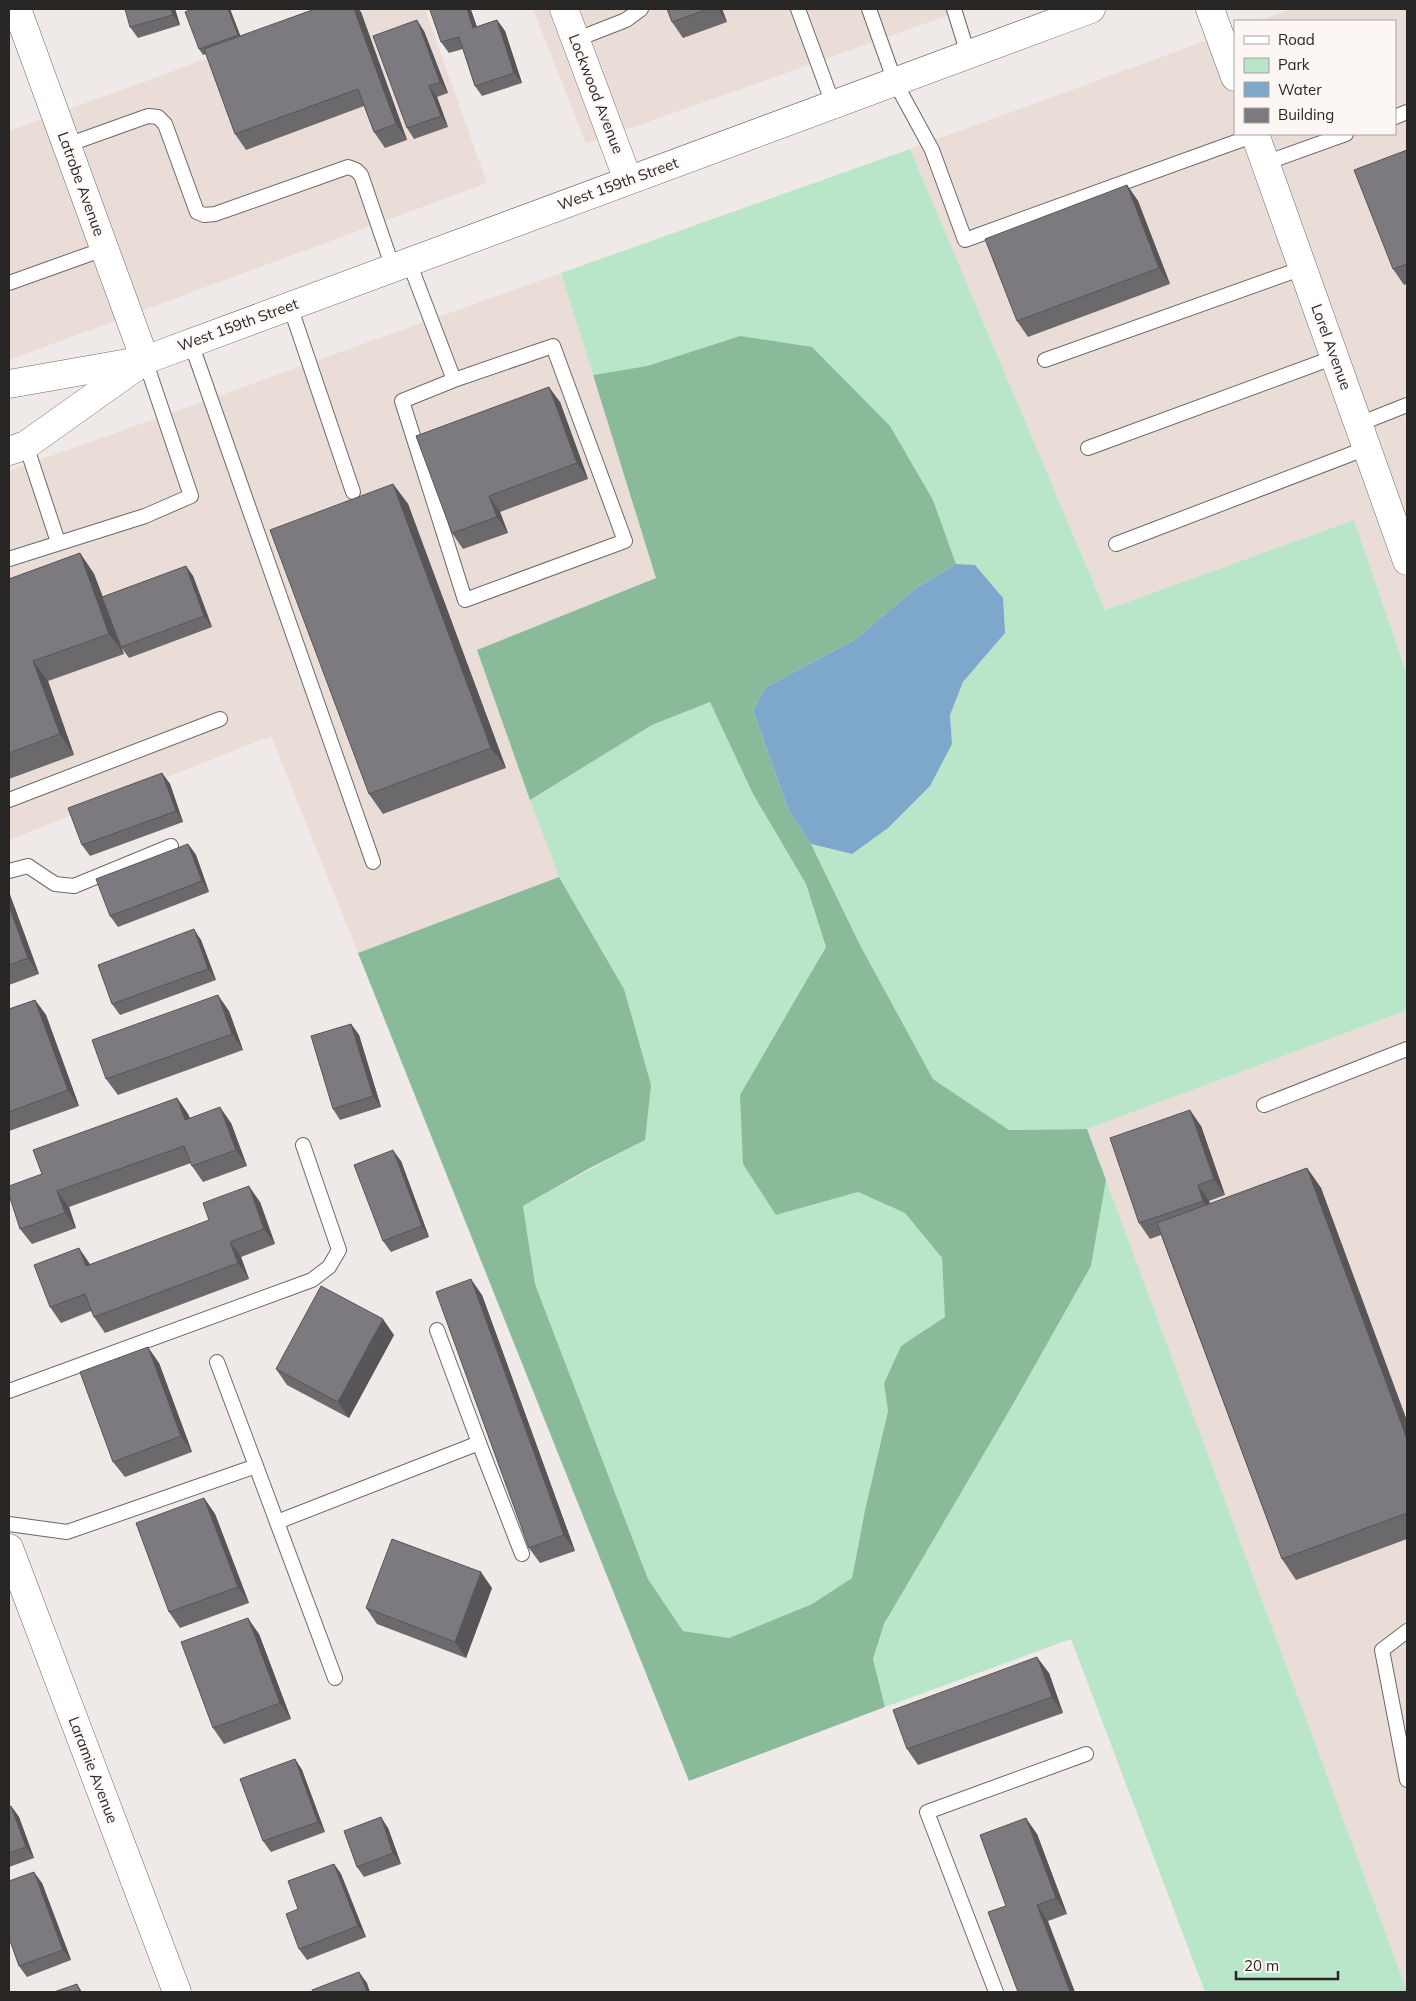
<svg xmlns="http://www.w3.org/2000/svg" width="1416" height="2001" viewBox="0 0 1416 2001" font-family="Mulish,sans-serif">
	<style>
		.built { fill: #eaddd8 }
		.green { fill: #b9e6c8 }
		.forest { fill: #89bb9a }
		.water { fill: #7ea7cc }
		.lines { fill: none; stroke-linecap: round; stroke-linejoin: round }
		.lane-casing { stroke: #6d6967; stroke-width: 16 }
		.street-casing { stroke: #6d6967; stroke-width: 29 }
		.secondary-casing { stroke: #6d6967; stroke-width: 29 }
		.primary-casing { stroke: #6d6967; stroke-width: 29 }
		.lane { stroke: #fff; stroke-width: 14 }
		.street { stroke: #fff; stroke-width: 28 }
		.secondary { stroke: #fff; stroke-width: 28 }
		.primary { stroke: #fff; stroke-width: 28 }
		.wall { fill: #6b696c }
		.shaded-wall { fill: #575558 }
		.building { fill: #7c7a7e; stroke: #575558 }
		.labels { text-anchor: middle; stroke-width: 4; stroke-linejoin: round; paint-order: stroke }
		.street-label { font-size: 15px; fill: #282625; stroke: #fcf7f5 }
	</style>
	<rect width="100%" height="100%" fill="#efeae8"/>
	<g class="built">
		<path d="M343 9H425L487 183 9 360V131Z"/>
		<path d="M533 9H966L586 144Z"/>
		<path d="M1292 9H1407V675L1354 520 1105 610 910 149 1235 30V134H1395V21H1258Z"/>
		<path d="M561 273 656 578 477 650 559 877 358 953 271 736 9 840V471Z"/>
		<path d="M1407 1010V1991L1087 1129Z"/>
	</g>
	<g class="green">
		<path d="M910 149 1105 610 1354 520 1407 675V1010L1087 1129 1009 1130 933 1079 860 945 811 844 852 854 952 744 950 715 963 682 1005 633 975 565 956 564 933 500 890 427 740 336 647 366 593 375 561 273Z"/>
		<path d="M710 702 753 794 806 884 826 947 791 1010 776 1215 858 1192 905 1213 942 1258 946 1317 901 1346 884 1383 888 1411 865 1510 852 1578 812 1604 729 1638 683 1631 648 1579 535 1284 523 1206 644 1140 624 989 559 877 530 800 652 725Z"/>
		<path d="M1106 1180 1407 1991V1992H1205L1071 1639 885 1707 873 1659 884 1624 1012 1406 1091 1266Z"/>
	</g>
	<path class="forest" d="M740 336 812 347 890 426 933 500 956 564 916 588 856 639 766 687 753 710 788 809 811 844 860 945 933 1079 1009 1130 1087 1129 1106 1180 1091 1266 1012 1406 884 1624 873 1659 885 1707 689 1781 358 953 559 877 624 989 651 1085 645 1140 590 1168 523 1206 535 1284 648 1579 683 1631 729 1638 812 1604 852 1578 865 1510 888 1411 884 1383 901 1346 945 1317 942 1258 905 1213 858 1192 776 1215 743 1164 740 1095 826 947 806 884 753 794 710 702 652 725 530 800 477 650 656 578 593 375 647 366Z"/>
	<path class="water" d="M956 564 975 565 1003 598 1005 633 963 682 950 715 952 744 930 786 888 828 852 854 811 844 788 809 753 710 766 687 856 639 916 588Z"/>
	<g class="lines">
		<g class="lane-casing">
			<g id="lane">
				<path d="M798 9 833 104"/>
				<path d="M869 9 895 82 932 150 965 240 1255 135"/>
				<path d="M954 9 968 54"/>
				<path d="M575 40 626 20 641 9"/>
				<path d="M1395 117 1407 112"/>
				<path d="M67 145 148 116 158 117 165 124 197 212 204 215 215 214 348 167 356 170 361 175 393 268"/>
				<path d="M1265 163 1346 134"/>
				<path d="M409 262 454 380 553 346 625 541 465 600 402 401 454 380"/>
				<path d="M9 283 104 249"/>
				<path d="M290 306 353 492"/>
				<path d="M191 343 373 862"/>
				<path d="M1045 360 1303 268"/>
				<path d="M1359 424 1407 405"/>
				<path d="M26 445 58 542"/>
				<path d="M1088 448 1335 357"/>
				<path d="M1116 544 1367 448"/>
				<path d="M9 559 145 516 191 496 145 360"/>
				<path d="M9 800 220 719"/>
				<path d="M9 871 28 866 55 884 74 886 171 846"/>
				<path d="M1264 1105 1407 1049"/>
				<path d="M437 1330 479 1443"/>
				<path d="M217 1362 256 1466"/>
				<path d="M9 1391 312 1280 329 1267 339 1250 303 1145"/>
				<path d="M277 1522 479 1443 522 1554"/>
				<path d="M9 1524 67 1532 256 1466 335 1678"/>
				<path d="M1407 1631 1382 1650 1407 1780"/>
				<path d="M996 1992 927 1812 1086 1754"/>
			</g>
		</g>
		<g class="street-casing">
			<g id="street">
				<path d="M17 9 145 360"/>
				<path d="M564 9 628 180"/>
				<path d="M1210 9 1235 77"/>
				<path d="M1255 134 1407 561"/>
			</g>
		</g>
		<g class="secondary-casing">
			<path id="secondary" d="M9 1548 177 1992"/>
		</g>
		<g class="primary-casing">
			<g id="primary">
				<path d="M9 384 145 360 1091 9"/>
				<path d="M9 451 26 445 140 364"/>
			</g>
		</g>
		<use href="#lane" class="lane"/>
		<use href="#street" class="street"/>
		<use href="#secondary" class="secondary"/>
		<use href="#primary" class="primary"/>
	</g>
	<g class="wall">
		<path d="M175 9 180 25 138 38 130 27Z"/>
		<path d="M192 9H230L240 36 361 12 407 140 385 148 374 132 364 106 246 150 235 134 206 54 203 55 199 49Z"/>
		<path d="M667 9H722L727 22 683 38 672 22Z"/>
		<path d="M471 10 477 27 497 20 505 31 522 83 482 96 475 86 463 49 449 53 441 42Z"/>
		<path d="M424 31 448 93 437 97 448 127 414 139 407 128Z"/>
		<path d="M1407 150V284L1404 285 1393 269Z"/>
		<path d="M1127 185 1138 201 1170 284 1028 337 1017 321Z"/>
		<path d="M560 402 588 479 500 512 508 533 463 549 452 533Z"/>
		<path d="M393 484 408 504 506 768 383 814 369 794Z"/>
		<path d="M80 553 94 574 103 597 186 566 193 576 212 627 129 658 121 647 124 654 48 681 74 755 9 779V579Z"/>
		<path d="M162 773 170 784 183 822 90 856 82 845Z"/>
		<path d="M188 844 196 855 209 892 118 927 110 916Z"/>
		<path d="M9 892 39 974 9 985Z"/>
		<path d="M201 940 216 980 120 1015 112 1004Z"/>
		<path d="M35 1000 46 1015 79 1106 9 1131V1009Z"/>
		<path d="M229 1011 243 1050 118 1095 106 1079Z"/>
		<path d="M351 1024 359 1035 381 1107 340 1120 333 1109Z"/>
		<path d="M177 1098 188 1114 190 1118 231 1123 247 1166 203 1182 192 1166 191 1163 69 1207 76 1228 32 1244 20 1229 42 1174Z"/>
		<path d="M1201 1126 1225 1195 1209 1201 1210 1204 1307 1168 1321 1188 1407 1421V1539L1296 1580 1282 1559 1161 1235 1150 1239 1139 1223Z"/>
		<path d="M401 1161 429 1237 391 1252 383 1241Z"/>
		<path d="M260 1202 275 1244 241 1257 249 1279 105 1333 94 1317 91 1311 61 1323 50 1307 90 1265Z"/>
		<path d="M482 1295 575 1551 540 1563 529 1548Z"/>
		<path d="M394 1335 349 1418 287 1385 276 1369Z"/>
		<path d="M159 1363 192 1452 125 1477 113 1462Z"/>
		<path d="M204 1498 215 1514 249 1603 180 1628 169 1612Z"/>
		<path d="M492 1588 466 1658 377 1624 366 1608Z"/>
		<path d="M259 1634 291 1719 224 1744 213 1728Z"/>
		<path d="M1049 1673 1063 1713 918 1765 907 1749Z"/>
		<path d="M295 1759 302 1770 325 1832 271 1852 263 1841Z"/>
		<path d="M11 1806 19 1817 34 1858 9 1867V1807Z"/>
		<path d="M388 1828 401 1864 364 1877 357 1867Z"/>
		<path d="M1037 1834 1067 1914 1048 1921 1006 1906Z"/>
		<path d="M334 1864 341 1874 366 1937 307 1960 299 1949 298 1909Z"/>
		<path d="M42 1883 71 1960 27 1977 19 1966Z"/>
	</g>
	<g class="shaded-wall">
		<path d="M171 9H175L180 25 173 15Z"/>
		<path d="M228 9H230L242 40 238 35Z"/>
		<path d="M354 9H359L361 12 407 140 396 124Z"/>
		<path d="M467 9H471V10L481 39 473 28Z"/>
		<path d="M718 9H722L727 22Z"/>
		<path d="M417 20 424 31 448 93 440 82Z"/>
		<path d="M497 20 505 31 522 83 514 73Z"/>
		<path d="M429 86 437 97 448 127 441 116Z"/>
		<path d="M1127 185 1138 201 1170 284 1159 268Z"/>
		<path d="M549 387 560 402 588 479 577 463Z"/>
		<path d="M393 484 408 504 506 768 491 748Z"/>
		<path d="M489 496 500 512 508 533 497 517Z"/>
		<path d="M80 553 94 574 124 654 109 634Z"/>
		<path d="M186 566 193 576 212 627 204 616Z"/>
		<path d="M33 661 48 681 74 755 60 734Z"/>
		<path d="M162 773 170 784 183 822 176 811Z"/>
		<path d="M188 844 196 855 209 892 202 881Z"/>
		<path d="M9 892 39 974 28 958 9 906Z"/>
		<path d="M194 929 201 940 216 980 208 969Z"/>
		<path d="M218 995 229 1011 243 1050 232 1034Z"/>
		<path d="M35 1000 46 1015 79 1106 68 1090Z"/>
		<path d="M351 1024 359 1035 381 1107 373 1096Z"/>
		<path d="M177 1098 188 1114 196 1136 185 1120Z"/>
		<path d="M220 1107 231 1123 247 1166 236 1150Z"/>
		<path d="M1190 1110 1201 1126 1225 1195 1214 1179Z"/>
		<path d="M393 1150 401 1161 429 1237 422 1226Z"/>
		<path d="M1307 1168 1321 1188 1407 1421V1439Z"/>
		<path d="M1198 1185 1209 1201 1214 1217 1203 1201Z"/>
		<path d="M249 1186 260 1202 275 1244 264 1229Z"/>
		<path d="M57 1191 69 1207 76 1228 65 1213Z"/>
		<path d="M230 1242 241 1257 249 1279 238 1263Z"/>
		<path d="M79 1248 90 1264 97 1282 86 1266Z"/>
		<path d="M471 1279 482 1295 575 1551 564 1535Z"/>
		<path d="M383 1319 394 1335 349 1418 338 1402Z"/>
		<path d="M148 1347 159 1363 192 1452 181 1436Z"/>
		<path d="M204 1498 215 1514 249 1603 238 1587Z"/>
		<path d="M481 1572 492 1588 466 1658 455 1642Z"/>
		<path d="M248 1618 259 1634 291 1719 280 1703Z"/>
		<path d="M1037 1657 1049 1673 1063 1713 1052 1697Z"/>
		<path d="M295 1759 302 1770 325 1832 318 1822Z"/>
		<path d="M11 1806 19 1817 34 1858 26 1847Z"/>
		<path d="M381 1817 388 1828 401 1864 393 1853Z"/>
		<path d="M1026 1818 1037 1834 1067 1914 1056 1898Z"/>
		<path d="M334 1864 341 1874 366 1937 358 1926Z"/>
		<path d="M34 1872 42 1883 71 1960 63 1950Z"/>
		<path d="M1037 1905 1048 1921 1075 1992H1070Z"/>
		<path d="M359 1972 367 1983 370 1992H367Z"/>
		<path d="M77 1984 82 1992H80Z"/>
	</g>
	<g class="building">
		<path d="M125 9H171L173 15 130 27Z"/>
		<path d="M192 9H228L238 35 199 49 185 12Z"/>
		<path d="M315 9H354L396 124 374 132 358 89 235 134 204 49Z"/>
		<path d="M433 9H467L473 28 497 20 514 73 475 86 459 37 441 42 430 10Z"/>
		<path d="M667 9H708L672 22Z"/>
		<path d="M417 20 440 82 429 86 441 116 407 128 373 36Z"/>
		<path d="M1407 150V264L1393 269 1354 170Z"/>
		<path d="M1127 185 1159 268 1017 321 985 239Z"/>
		<path d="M549 387 577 463 489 496 497 517 452 533 416 436Z"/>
		<path d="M393 484 491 748 369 794 270 530Z"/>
		<path d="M80 553 109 634 33 661 60 734 9 753V579Z"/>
		<path d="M186 566 204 616 121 647 102 597Z"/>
		<path d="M162 773 176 811 82 845 68 808Z"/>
		<path d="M188 844 202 881 110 916 96 879Z"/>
		<path d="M9 906 28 958 9 965Z"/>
		<path d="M194 929 208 969 112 1004 98 965Z"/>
		<path d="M218 995 232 1034 106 1079 92 1040Z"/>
		<path d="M35 1000 68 1090 9 1112V1009Z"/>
		<path d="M351 1024 373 1096 333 1109 311 1036Z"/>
		<path d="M177 1098 185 1120 220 1107 236 1150 192 1166 184 1146 57 1191 65 1213 20 1229 9 1195V1186L42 1174 33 1150Z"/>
		<path d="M1190 1110 1214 1179 1198 1185 1203 1201 1139 1223 1110 1138Z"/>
		<path d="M393 1150 422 1226 383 1241 354 1165Z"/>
		<path d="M1307 1168 1407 1439V1513L1282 1559 1157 1223Z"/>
		<path d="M249 1186 264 1229 230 1242 238 1263 94 1317 85 1294 50 1307 34 1265 79 1248 86 1266 209 1220 203 1203Z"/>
		<path d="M471 1279 564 1535 529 1548 436 1292Z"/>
		<path d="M321 1286 383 1319 338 1402 276 1369Z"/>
		<path d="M148 1347 181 1436 113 1462 80 1372Z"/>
		<path d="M204 1498 238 1587 169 1612 136 1523Z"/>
		<path d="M392 1539 481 1572 455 1642 366 1608Z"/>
		<path d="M248 1618 280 1703 213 1728 181 1642Z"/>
		<path d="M1037 1657 1052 1697 907 1749 893 1710Z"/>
		<path d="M295 1759 318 1822 263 1841 240 1779Z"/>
		<path d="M11 1806 26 1847 9 1853V1807Z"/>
		<path d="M381 1817 393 1853 357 1867 344 1831Z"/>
		<path d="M1026 1818 1056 1898 1037 1905 1070 1992H1018L988 1912 1006 1906 980 1835Z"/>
		<path d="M334 1864 358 1926 299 1949 286 1914 298 1909 288 1881Z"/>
		<path d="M34 1872 63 1950 19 1966 9 1938V1881Z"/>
		<path d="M359 1972 367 1992H313L312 1990Z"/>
		<path d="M77 1984 80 1992H54Z"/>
	</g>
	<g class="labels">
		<g class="street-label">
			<text transform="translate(596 94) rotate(69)" y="5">Lockwood Avenue</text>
			<text transform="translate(81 184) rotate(70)" y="5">Latrobe Avenue</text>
			<text transform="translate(618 184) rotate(-20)" y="5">West 159th Street</text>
			<text transform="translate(238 325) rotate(-20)" y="5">West 159th Street</text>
			<text transform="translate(1331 347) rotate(70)" y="5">Lorel Avenue</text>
			<text transform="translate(93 1770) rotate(69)" y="5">Laramie Avenue</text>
		</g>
	</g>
	<rect width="1416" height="2001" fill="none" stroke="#282625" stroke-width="20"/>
	<rect x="1234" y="20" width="162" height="115" fill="#fcf7f5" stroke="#a7a3a2"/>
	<rect x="1244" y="36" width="25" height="8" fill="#ffffff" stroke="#a7a3a2"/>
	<text x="1278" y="45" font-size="15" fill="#282625">Road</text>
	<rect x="1244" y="58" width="25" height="15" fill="#b9e6c8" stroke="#a7a3a2"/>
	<text x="1278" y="70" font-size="15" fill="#282625">Park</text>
	<rect x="1244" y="82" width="25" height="15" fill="#7ea7cc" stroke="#a7a3a2"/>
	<text x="1278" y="95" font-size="15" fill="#282625">Water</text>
	<rect x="1244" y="108" width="25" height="15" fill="#7c7a7e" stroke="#a7a3a2"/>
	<text x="1278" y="120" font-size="15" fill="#282625">Building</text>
	<path d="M1236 1971v8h102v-8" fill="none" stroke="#282625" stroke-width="2.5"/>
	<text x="1244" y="1971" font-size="15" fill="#282625" stroke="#fcf7f5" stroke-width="4" paint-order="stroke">20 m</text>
</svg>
